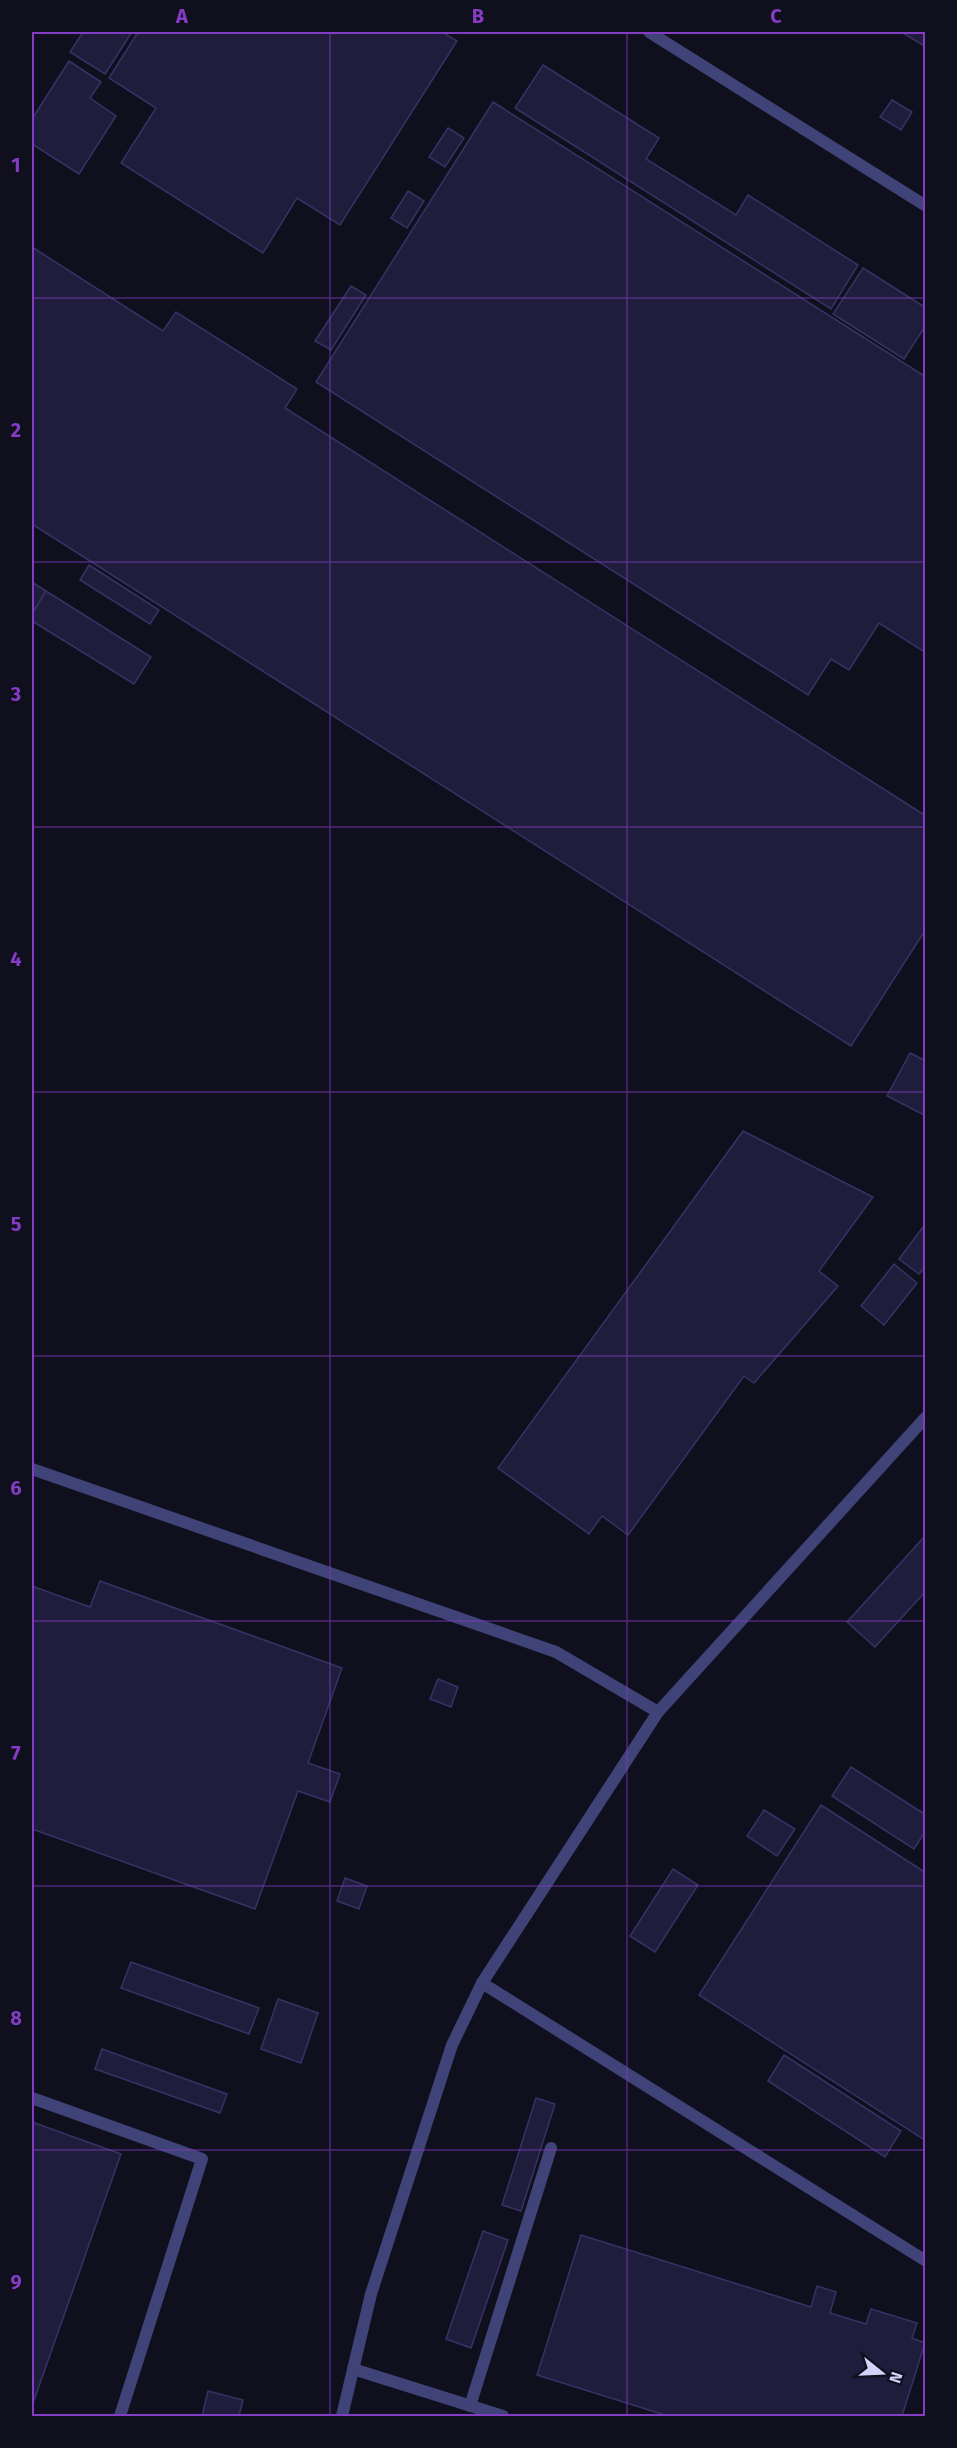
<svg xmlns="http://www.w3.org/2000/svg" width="957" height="2448" viewBox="0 0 957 2448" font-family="'Fira Sans',sans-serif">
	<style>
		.building { fill: #201d3c; stroke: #373265; stroke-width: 1.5 }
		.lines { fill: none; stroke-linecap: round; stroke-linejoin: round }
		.lane { stroke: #3f4377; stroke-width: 12 }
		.street { stroke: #3f4377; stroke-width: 12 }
		.grid { fill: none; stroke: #843cc5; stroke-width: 1.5; stroke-opacity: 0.55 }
		.neatline { fill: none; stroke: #843cc5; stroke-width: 2 }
		.grid-label { font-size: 20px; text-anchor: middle; font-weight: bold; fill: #843cc5 }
	</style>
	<rect width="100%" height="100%" fill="#100f1d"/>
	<g class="building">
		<path d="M83 32H132L105 74 70 52Z"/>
		<path d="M138 32H442L457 41 340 225 297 198 263 253 121 163 156 108 109 78Z"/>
		<path d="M901 32H926V47Z"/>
		<path d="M69 61 101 82 90 98 116 116 79 174 32 144V119Z"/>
		<path d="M543 65 659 138 646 159 736 215 748 195 858 265 831 309 515 108Z"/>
		<path d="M892 100 912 112 901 130 880 117Z"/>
		<path d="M493 102 926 377V653L879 623 849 670 831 659 808 695 316 382Z"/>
		<path d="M448 128 464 138 445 167 429 157Z"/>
		<path d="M408 191 424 201 407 228 391 218Z"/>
		<path d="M32 247 163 331 176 312 297 389 285 408 926 816V929L851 1046 32 524Z"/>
		<path d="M863 268 926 308V325L904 359 833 314Z"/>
		<path d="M351 286 366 295 331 350 315 341Z"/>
		<path d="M89 565 159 610 150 624 80 580Z"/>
		<path d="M32 582 46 591 32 614Z"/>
		<path d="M46 591 151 657 134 684 32 621V614Z"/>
		<path d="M910 1053 926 1061V1116L887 1096Z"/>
		<path d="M743 1131 873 1197 819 1271 838 1286 754 1383 744 1376 628 1535 602 1516 589 1534 498 1468Z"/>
		<path d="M926 1223V1266L919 1274 899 1259Z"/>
		<path d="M894 1264 917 1283 884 1325 861 1306Z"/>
		<path d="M926 1535V1591L875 1647 847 1622Z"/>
		<path d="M100 1581 342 1668 308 1763 340 1774 330 1802 298 1791 255 1909 32 1829V1586L90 1607Z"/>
		<path d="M438 1679 458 1687 451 1707 430 1699Z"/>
		<path d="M851 1767 926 1815V1830L914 1849 832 1796Z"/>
		<path d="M821 1805 926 1873V2141L699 1995Z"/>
		<path d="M764 1810 795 1829 777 1856 747 1836Z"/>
		<path d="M673 1869 698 1885 655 1952 630 1936Z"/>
		<path d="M345 1878 367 1886 359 1909 337 1901Z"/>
		<path d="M131 1962 259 2008 249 2034 121 1988Z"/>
		<path d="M278 1999 318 2013 301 2063 261 2049Z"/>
		<path d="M102 2049 227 2094 220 2113 95 2069Z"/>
		<path d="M784 2055 901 2131 885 2157 768 2081Z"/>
		<path d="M536 2098 555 2104 521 2211 502 2205Z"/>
		<path d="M32 2122 121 2154 32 2406Z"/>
		<path d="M483 2231 508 2240 471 2348 446 2339Z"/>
		<path d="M581 2235 811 2307 817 2286 836 2292 830 2313 866 2324 871 2309 917 2323 912 2338 925 2343 902 2416H668L537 2375Z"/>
		<path d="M208 2391 243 2400 239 2416H202Z"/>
	</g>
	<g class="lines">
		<g class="lane">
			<path d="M649 32 926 206"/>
			<path d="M482 1983 926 2261"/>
			<path d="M32 2098 202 2159 120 2416"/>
			<path d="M353 2369 503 2416"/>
			<path d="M470 2406 551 2148"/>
		</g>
		<g class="street">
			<path d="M32 1469 556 1652 658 1712"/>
			<path d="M342 2416 371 2294 452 2045 482 1983 658 1712 926 1417"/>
		</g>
	</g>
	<path class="grid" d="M330 32V2416M627 32V2416M32 298H926M32 562H926M32 827H926M32 1092H926M32 1356H926M32 1621H926M32 1886H926M32 2150H926"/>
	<rect width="957" height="2448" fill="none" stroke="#100f1d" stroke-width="66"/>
	<g transform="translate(882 2373) rotate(108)" stroke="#100f1d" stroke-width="4.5" paint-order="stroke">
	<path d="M0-4.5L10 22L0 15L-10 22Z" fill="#d1d1f9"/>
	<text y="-9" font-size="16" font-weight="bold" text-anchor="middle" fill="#d1d1f9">N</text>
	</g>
	<rect x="33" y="33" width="891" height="2382" class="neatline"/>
	<g class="grid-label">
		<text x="182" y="23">A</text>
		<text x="478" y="23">B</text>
		<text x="776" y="23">C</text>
		<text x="16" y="172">1</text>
		<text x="16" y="437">2</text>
		<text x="16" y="701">3</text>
		<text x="16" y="966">4</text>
		<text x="16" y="1231">5</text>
		<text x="16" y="1495">6</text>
		<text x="16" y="1760">7</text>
		<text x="16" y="2025">8</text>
		<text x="16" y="2289">9</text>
	</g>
</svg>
